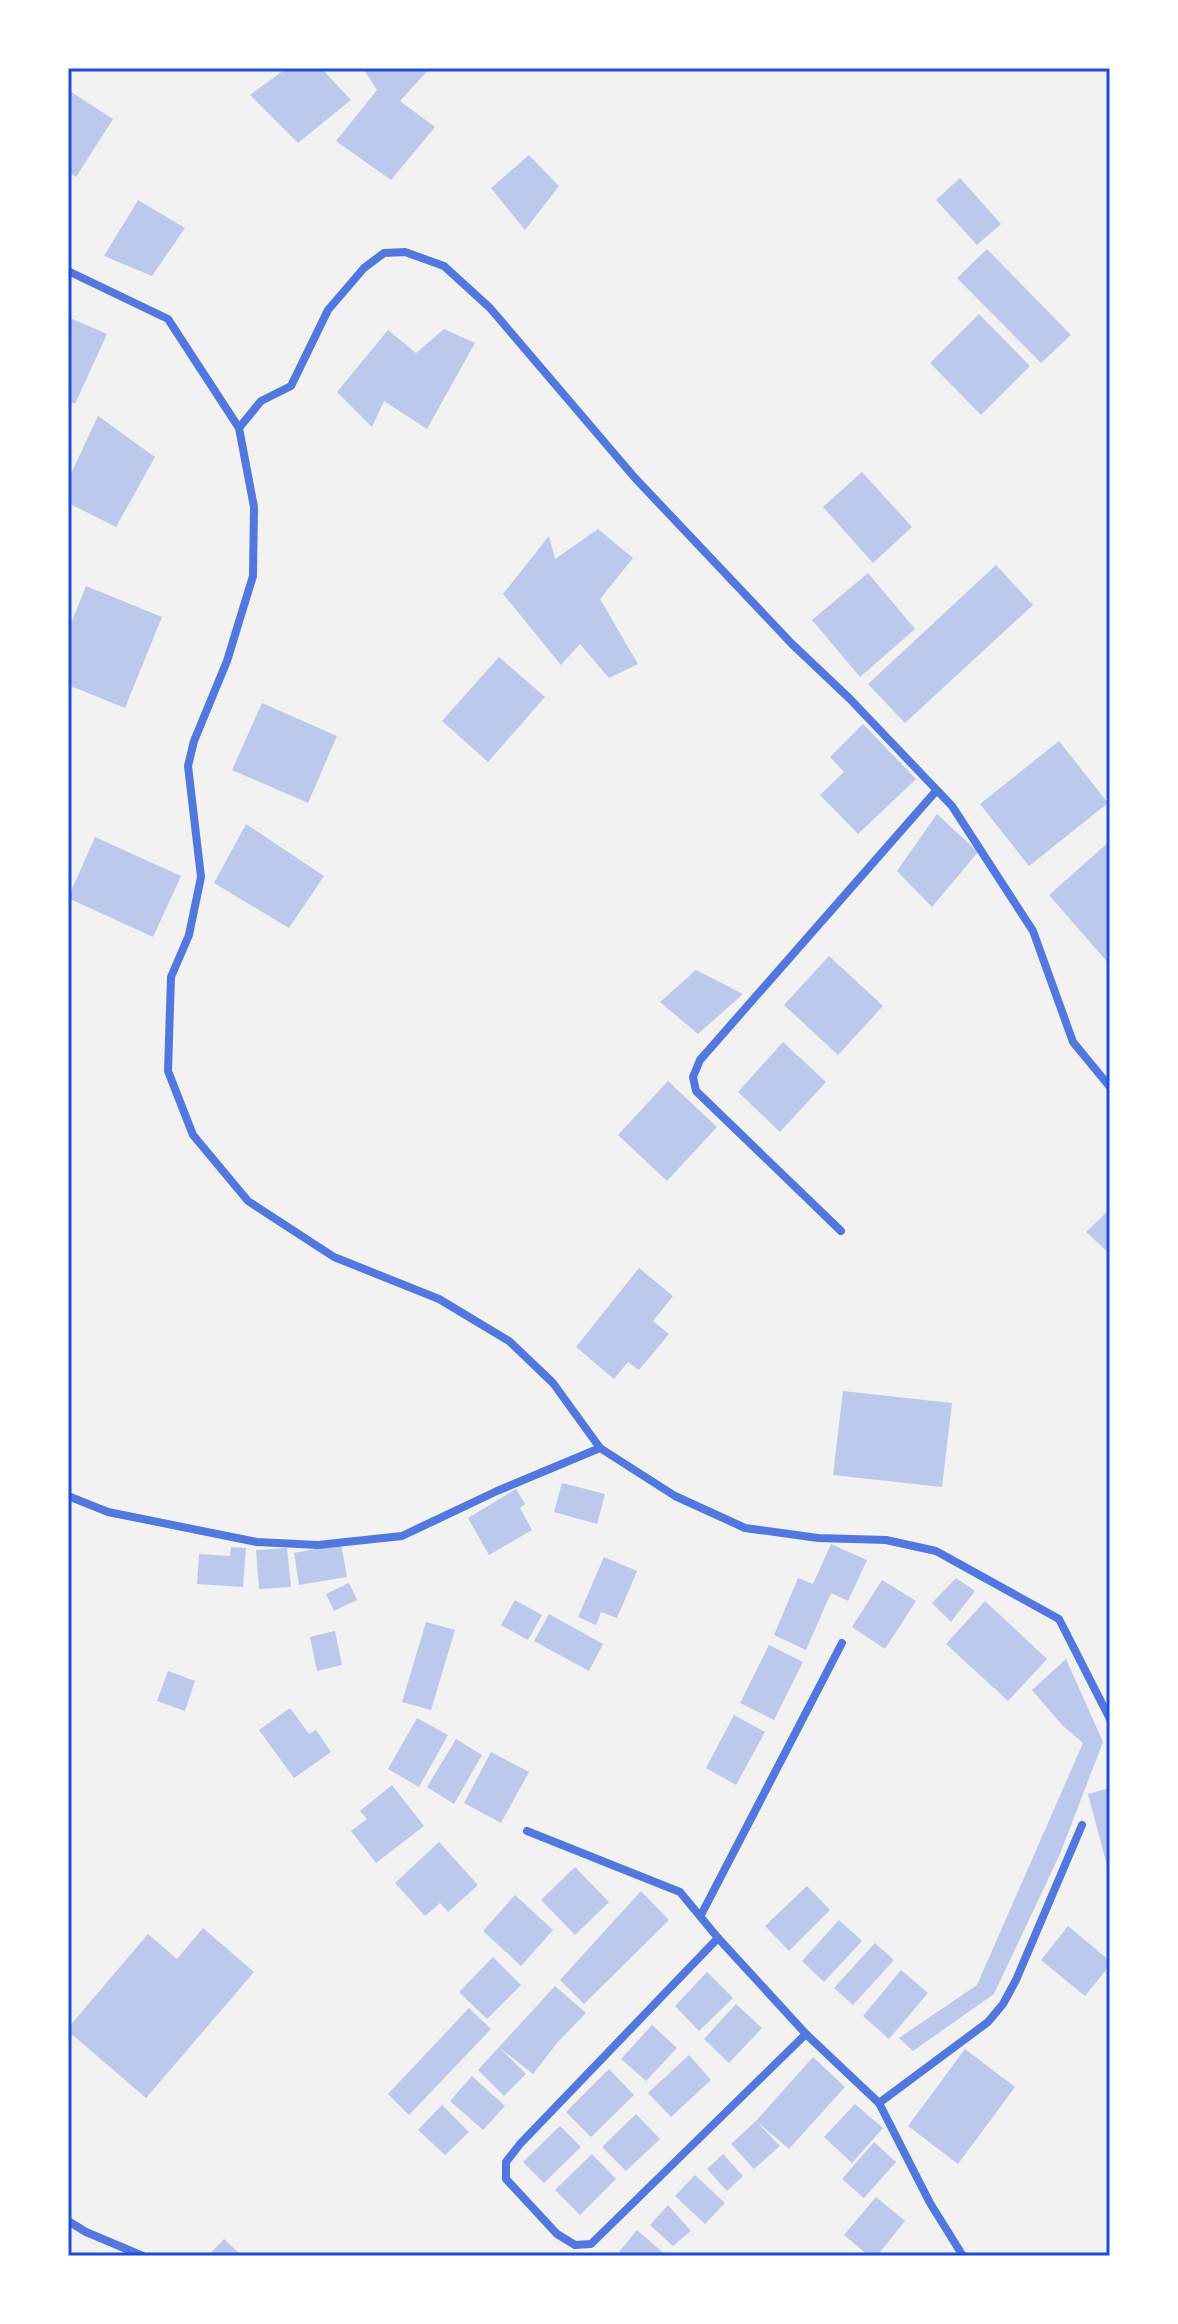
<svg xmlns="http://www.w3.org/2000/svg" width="1178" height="2324" viewBox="0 0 1178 2324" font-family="Overpass,sans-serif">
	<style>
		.building { fill: #bdc9ec }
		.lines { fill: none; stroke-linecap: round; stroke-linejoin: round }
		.minor { stroke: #5277de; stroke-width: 8 }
		.neatline { fill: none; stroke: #1d4ed8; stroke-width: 3 }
	</style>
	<rect width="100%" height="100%" fill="#f2f2f2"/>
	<g class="building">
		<path d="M287 68H321L351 100 298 143 250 95Z"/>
		<path d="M363 68H430L400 101 435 127 391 180 336 141 377 90Z"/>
		<path d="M68 90 113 119 76 177 68 172Z"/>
		<path d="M529 155 559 186 525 230 491 188Z"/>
		<path d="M960 178 1001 224 977 245 936 200Z"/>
		<path d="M138 200 185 228 152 276 104 256Z"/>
		<path d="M987 249 1071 335 1041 363 957 278Z"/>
		<path d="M979 314 1030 366 981 415 930 363Z"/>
		<path d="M68 317 107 334 75 404 68 401Z"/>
		<path d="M444 329 475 343 427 429 384 401 372 427 337 392 388 330 416 353Z"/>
		<path d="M98 416 155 457 116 527 68 503V480Z"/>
		<path d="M862 472 912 527 873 563 823 507Z"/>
		<path d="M598 529 633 558 600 599 638 664 609 678 580 644 561 665 503 594 549 536 555 559Z"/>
		<path d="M996 565 1033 605 905 723 868 684Z"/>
		<path d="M868 573 915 629 860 677 812 620Z"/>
		<path d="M86 586 162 617 125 708 68 685V631Z"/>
		<path d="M499 657 545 697 488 762 442 721Z"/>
		<path d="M262 703 337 736 308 803 232 770Z"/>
		<path d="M863 724 916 779 858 834 820 795 844 772 830 757Z"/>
		<path d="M1059 741 1108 803 1029 866 980 804Z"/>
		<path d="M937 814 978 852 932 907 897 871Z"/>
		<path d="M246 824 324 876 289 928 214 883Z"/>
		<path d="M95 837 181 876 153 937 68 898Z"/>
		<path d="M1110 841V965L1049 895Z"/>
		<path d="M829 956 883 1006 838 1055 784 1005Z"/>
		<path d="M696 970 743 994 698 1034 660 1002Z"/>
		<path d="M783 1042 826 1082 780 1132 738 1092Z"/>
		<path d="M668 1081 717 1127 667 1181 618 1135Z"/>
		<path d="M1110 1209V1254L1086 1232Z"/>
		<path d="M639 1268 673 1296 653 1321 669 1334 639 1370 628 1362 614 1379 576 1347Z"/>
		<path d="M843 1391 952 1403 942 1487 833 1475Z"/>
		<path d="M562 1483 605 1494 597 1524 554 1512Z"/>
		<path d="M516 1489 525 1504 520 1508 532 1530 489 1555 468 1518Z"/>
		<path d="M341 1544 347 1577 299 1585 294 1553Z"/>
		<path d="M831 1544 867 1560 848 1601 831 1593 806 1650 774 1635 798 1578 813 1584Z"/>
		<path d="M231 1547 246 1548 243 1587 197 1584 199 1554 230 1556Z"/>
		<path d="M287 1548 291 1587 259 1589 256 1550Z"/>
		<path d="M604 1557 637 1571 617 1618 601 1612 596 1625 578 1617Z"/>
		<path d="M956 1578 975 1591 951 1622 932 1603Z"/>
		<path d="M882 1580 916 1601 885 1649 852 1627Z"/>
		<path d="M349 1583 357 1600 334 1611 326 1594Z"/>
		<path d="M515 1600 542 1615 528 1640 501 1625Z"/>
		<path d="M985 1601 1047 1659 1008 1701 946 1644Z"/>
		<path d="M549 1614 603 1644 589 1671 534 1641Z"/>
		<path d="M426 1622 455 1630 431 1710 402 1702Z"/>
		<path d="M335 1631 342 1665 317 1671 310 1637Z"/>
		<path d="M769 1645 803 1662 774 1720 740 1703Z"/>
		<path d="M1066 1659 1103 1742 1060 1854 994 1994 913 2051 899 2038 977 1985 1083 1743 1062 1725 1032 1690Z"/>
		<path d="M168 1671 195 1681 185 1711 157 1701Z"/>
		<path d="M290 1708 309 1734 316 1730 331 1752 294 1778 259 1730Z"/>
		<path d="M734 1715 765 1732 736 1785 706 1768Z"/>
		<path d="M417 1718 448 1735 419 1787 388 1769Z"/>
		<path d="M456 1739 482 1755 454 1804 427 1787Z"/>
		<path d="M491 1752 529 1772 501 1823 464 1803Z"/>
		<path d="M392 1785 424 1826 376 1863 351 1831 367 1819 360 1811Z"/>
		<path d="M1110 1788V1873H1109L1088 1794Z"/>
		<path d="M439 1842 478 1885 448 1912 440 1903 425 1916 395 1883Z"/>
		<path d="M575 1867 609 1902 575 1935 541 1900Z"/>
		<path d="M807 1886 830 1910 789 1951 765 1926Z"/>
		<path d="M641 1891 669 1920 584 2004 560 1980Z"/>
		<path d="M515 1895 553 1930 521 1966 483 1931Z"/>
		<path d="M839 1920 862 1941 824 1982 802 1961Z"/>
		<path d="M1068 1926 1110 1961V1965L1085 1996 1041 1960Z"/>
		<path d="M203 1928 254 1972 146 2098 68 2031V2028L148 1934 177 1959Z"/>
		<path d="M875 1943 894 1960 853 2005 834 1988Z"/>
		<path d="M493 1957 521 1985 487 2019 459 1992Z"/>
		<path d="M901 1970 928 1993 889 2039 863 2016Z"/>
		<path d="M707 1972 733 1998 699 2031 675 2006Z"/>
		<path d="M555 1986 586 2013 557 2043 533 2074 500 2048 526 2074 504 2096 478 2070Z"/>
		<path d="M736 2004 762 2028 729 2063 704 2039Z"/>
		<path d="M469 2008 491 2029 409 2115 388 2094Z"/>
		<path d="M652 2025 677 2048 646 2081 621 2059Z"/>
		<path d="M965 2049 1015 2087 958 2164 908 2126Z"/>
		<path d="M689 2055 711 2080 671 2117 648 2093Z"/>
		<path d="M813 2057 845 2087 789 2149 756 2121Z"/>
		<path d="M609 2069 634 2095 591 2137 566 2112Z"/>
		<path d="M472 2076 505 2106 483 2130 450 2101Z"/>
		<path d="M855 2104 883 2128 852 2163 824 2137Z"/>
		<path d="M442 2105 469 2132 445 2155 418 2130Z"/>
		<path d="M636 2114 660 2139 626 2171 602 2147Z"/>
		<path d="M756 2121 780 2146 754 2169 731 2144Z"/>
		<path d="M560 2126 581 2147 544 2183 523 2162Z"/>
		<path d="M874 2142 896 2162 864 2198 842 2179Z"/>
		<path d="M592 2154 616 2179 580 2215 555 2190Z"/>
		<path d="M723 2154 743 2176 727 2191 707 2169Z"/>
		<path d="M695 2175 725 2203 705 2224 675 2196Z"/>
		<path d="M876 2197 905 2221 877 2256H869L844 2235Z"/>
		<path d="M668 2205 691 2231 673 2246 650 2225Z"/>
		<path d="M637 2230 667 2256H623L619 2252Z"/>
		<path d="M224 2239 242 2256H208Z"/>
	</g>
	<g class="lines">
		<g class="minor">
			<path d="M68 271 168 319 239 428"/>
			<path d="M1110 1087 1073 1042 1033 931 952 806 850 699 792 644 635 478 490 308 444 266 405 252 384 253 364 268 328 310 291 386 261 401 239 428 254 507 253 576 227 661 194 741 188 766 201 877 189 935 171 977 168 1071 193 1135 248 1201 334 1257 439 1299 509 1341 553 1383 600 1448 675 1496 745 1528 818 1538 886 1540 936 1551 1059 1619 1110 1719"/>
			<path d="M841 1231 696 1091 693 1077 700 1060 936 791"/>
			<path d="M68 1496 108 1512 257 1542 318 1545 402 1536 497 1491 600 1448"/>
			<path d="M527 1831 680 1892 718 1938 806 2034 879 2103 930 2203 963 2256"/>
			<path d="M701 1915 842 1643"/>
			<path d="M718 1938 520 2144 506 2162V2179L557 2234 575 2245 591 2244 806 2034"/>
			<path d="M879 2103 988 2022 1003 2004 1016 1980 1082 1825"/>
			<path d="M68 2221 86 2232 143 2256"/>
		</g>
	</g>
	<rect width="1178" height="2324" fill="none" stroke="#ffffff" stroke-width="140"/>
	<rect x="70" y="70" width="1038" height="2184" class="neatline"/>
</svg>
